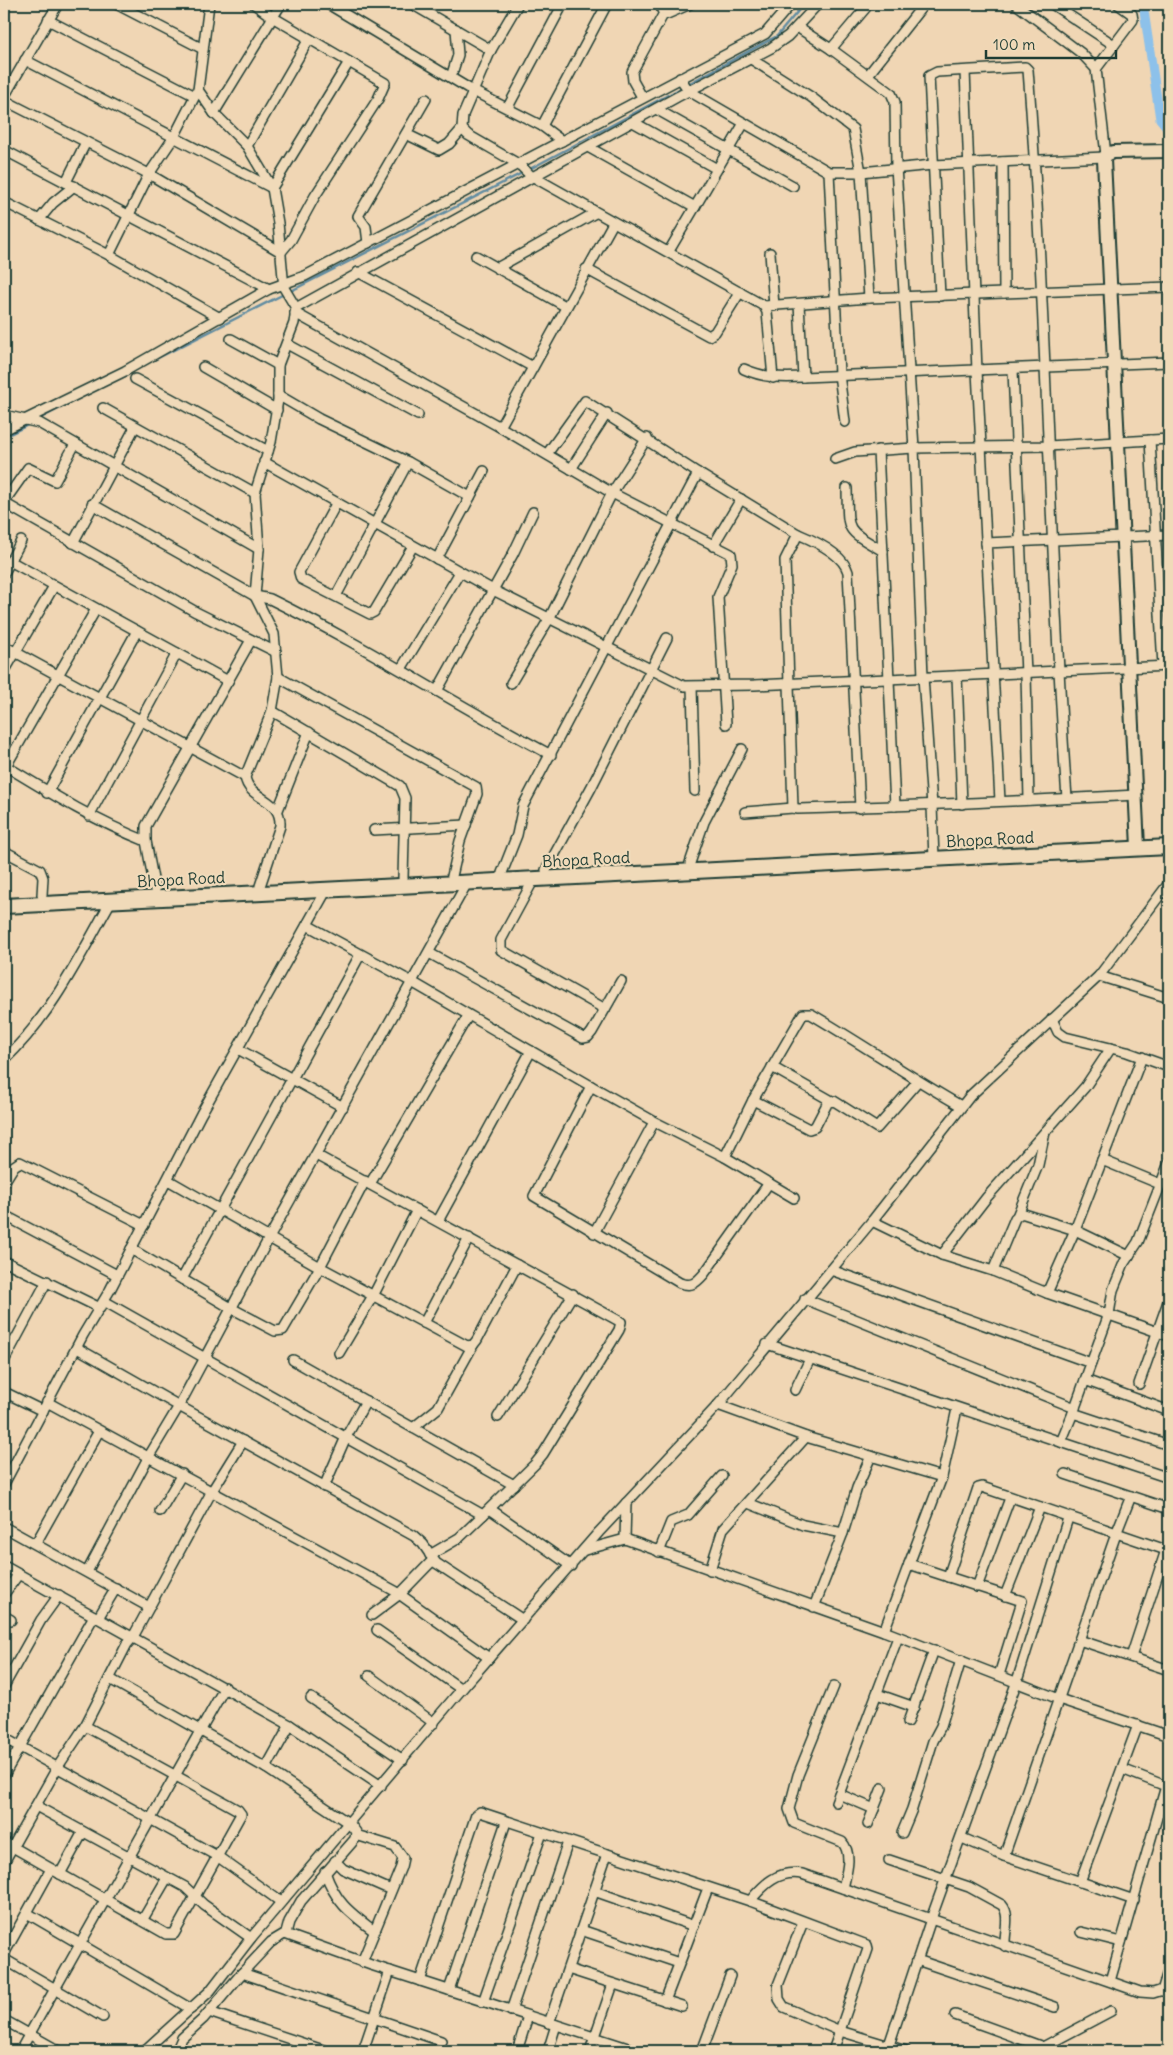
<svg xmlns="http://www.w3.org/2000/svg" width="1173" height="2055" viewBox="0 0 1173 2055" font-family="Delius,sans-serif">
	<style>
		.lines { fill: none; stroke-linecap: round; stroke-linejoin: round }
		.stream { stroke: #618ca1; stroke-width: 2.5 }
		.canal { stroke: #8dc1ea; stroke-width: 9 }
		.street-casing { stroke: #1f3d34; stroke-width: 12 }
		.secondary-casing { stroke: #1f3d34; stroke-width: 16 }
		.primary-casing { stroke: #1f3d34; stroke-width: 18 }
		.street { stroke: #f0dab9; stroke-width: 9 }
		.secondary { stroke: #f0dab9; stroke-width: 12 }
		.primary { stroke: #f0dab9; stroke-width: 14 }
		.labels { text-anchor: middle; stroke-width: 4.5; stroke-linejoin: round; paint-order: stroke }
		.street-label { font-size: 16px; fill: #1f3d34; stroke: #f0dab9 }
	</style>
	<rect width="100%" height="100%" fill="#f0d6b4"/>
	<filter id="ink" filterUnits="userSpaceOnUse"><feTurbulence type="fractalNoise" baseFrequency=".02" numOctaves="2"/><feDisplacementMap in="SourceGraphic" scale="10" xChannelSelector="R" yChannelSelector="G"/><feConvolveMatrix kernelMatrix="1 2 1 2 8 2 1 2 1" color-interpolation-filters="sRGB"/></filter>
	<g filter="url(#ink)">
		<g class="lines">
			<g class="stream">
				<path d="M688 84 777 36 804 4"/>
				<path d="M289 292 526 171 683 87"/>
				<path d="M146 364 284 294"/>
				<path d="M37 420 74 401"/>
				<path d="M4 437 30 424"/>
			</g>
			<path class="canal" d="M1143 4 1160 119 1169 130"/>
			<g class="street-casing">
				<g id="street">
					<path d="M116 4 203 49"/>
					<path d="M209 4 198 90 214 113 247 146 272 188 278 223 284 288 296 308 294 323 278 365V400L271 442 255 493 259 549 255 596 274 634 278 677 272 711 245 777C249 801 282 797 280 826L260 886 261 892"/>
					<path d="M328 4 473 91 542 126 562 141"/>
					<path d="M412 4 491 50"/>
					<path d="M518 4 491 50 463 115 462 129 468 135 520 165 530 175 764 306 767 312 773 378"/>
					<path d="M663 4 662 10 667 14 690 4"/>
					<path d="M1016 4 1081 53 1096 69 1106 155"/>
					<path d="M1052 4 1114 45"/>
					<path d="M48 20 195 96"/>
					<path d="M797 27 831 49 869 4"/>
					<path d="M831 49 891 93 895 102 896 167 914 448 855 452 835 459"/>
					<path d="M751 59 811 97 853 129 861 172 869 298"/>
					<path d="M25 60 272 188 349 62"/>
					<path d="M1096 69 1133 20 1132 14 1118 4"/>
					<path d="M965 71 977 371 1000 801"/>
					<path d="M868 75 924 4"/>
					<path d="M451 77 458 55 456 29"/>
					<path d="M680 78 689 91 829 172H861L933 165 1104 157"/>
					<path d="M4 97 58 4"/>
					<path d="M642 97 633 81 632 72 664 13"/>
					<path d="M4 100 149 174 281 252 291 240 315 196 378 99 385 83 274 18 254 4"/>
					<path d="M508 107 563 4"/>
					<path d="M656 109 793 186"/>
					<path d="M214 113 281 4"/>
					<path d="M633 122 717 169"/>
					<path d="M542 126 607 4"/>
					<path d="M406 134 439 150 449 144 462 129"/>
					<path d="M247 146 309 39"/>
					<path d="M588 147 695 207 744 123"/>
					<path d="M4 150 269 289"/>
					<path d="M1003 162 1004 293"/>
					<path d="M829 172 839 374 845 422"/>
					<path d="M66 182 86 142"/>
					<path d="M4 202 109 255 220 318"/>
					<path d="M39 220 53 203 74 186"/>
					<path d="M368 243 366 227 358 216 426 99"/>
					<path d="M669 251 695 207"/>
					<path d="M770 253 774 306"/>
					<path d="M109 255 149 174 174 137 198 90"/>
					<path d="M476 256 565 306"/>
					<path d="M497 268 595 213"/>
					<path d="M586 269 709 336 715 332 740 292"/>
					<path d="M358 272 533 367"/>
					<path d="M940 296 929 76 937 72 1025 67 1028 70C1047 312 1049 556 1067 798"/>
					<path d="M799 304 803 377"/>
					<path d="M764 306 869 298 1169 287"/>
					<path d="M296 308 677 97 771 48 788 36 818 4"/>
					<path d="M295 313 500 427 612 493 731 554 732 564 718 597 726 724"/>
					<path d="M231 339 278 365"/>
					<path d="M287 344 418 415"/>
					<path d="M203 367 277 410"/>
					<path d="M744 369C764 378 781 378 803 377L1169 362"/>
					<path d="M1013 370 1026 674 1029 800"/>
					<path d="M135 379 268 451"/>
					<path d="M278 395 319 419 408 462 470 497"/>
					<path d="M103 408 255 493"/>
					<path d="M4 415 39 423 259 549"/>
					<path d="M500 427 613 223"/>
					<path d="M4 430 125 371 269 289 305 276 765 34 791 4"/>
					<path d="M1150 440 1163 666"/>
					<path d="M878 450 895 806"/>
					<path d="M547 454 585 401 698 473"/>
					<path d="M264 462 493 590 684 686 754 685 1169 666"/>
					<path d="M571 469 607 413"/>
					<path d="M847 488C848 533 844 528 883 551"/>
					<path d="M4 502 28 468 55 481 75 444"/>
					<path d="M4 503 196 612 276 652"/>
					<path d="M92 504 255 596 270 599C366 646 456 705 551 755"/>
					<path d="M336 504 299 572 301 579 370 614 374 612 413 546"/>
					<path d="M73 543 135 427"/>
					<path d="M986 543 1169 535"/>
					<path d="M713 546 741 499"/>
					<path d="M437 559 484 471"/>
					<path d="M10 561 228 681"/>
					<path d="M4 573 21 541"/>
					<path d="M336 596 408 462"/>
					<path d="M4 646 245 777"/>
					<path d="M401 669 460 572"/>
					<path d="M4 672 54 586"/>
					<path d="M957 676 962 804"/>
					<path d="M278 677 476 787 477 794 460 841 452 876"/>
					<path d="M511 683 549 619 612 493 647 438"/>
					<path d="M692 687 695 791"/>
					<path d="M437 691 513 554 533 512"/>
					<path d="M272 711 400 786 405 798 403 878"/>
					<path d="M4 765C50 793 95 821 146 841"/>
					<path d="M6 766 96 609"/>
					<path d="M47 793 137 631"/>
					<path d="M860 808 848 572C843 554 815 541 798 534L785 560 793 808 798 809C911 806 1023 801 1136 795"/>
					<path d="M278 810 309 732"/>
					<path d="M745 812 793 808"/>
					<path d="M89 816 177 653"/>
					<path d="M374 830 466 825"/>
					<path d="M4 851 40 870 43 878 42 895"/>
					<path d="M934 859 932 806 923 677 914 448 1048 446 1169 439"/>
					<path d="M690 863 704 822 742 749"/>
					<path d="M546 870 591 788 667 638"/>
					<path d="M502 873 517 835 523 806 698 473 798 534"/>
					<path d="M534 879 501 940V950L605 1009"/>
					<path d="M155 890 146 841V826L251 640"/>
					<path d="M307 925 412 982 591 1086"/>
					<path d="M429 953 583 1038 588 1037 592 1032 621 981"/>
					<path d="M1099 976 1169 998"/>
					<path d="M1052 1019 1058 1032 1065 1037 1127 1052 1169 1067"/>
					<path d="M238 1049 343 1107"/>
					<path d="M1142 1057 1075 1230 1047 1293 1169 1336"/>
					<path d="M4 1060C51 1016 80 956 111 901"/>
					<path d="M772 1067 830 1100"/>
					<path d="M753 1100 809 1129 815 1127 828 1102 834 1101 877 1128 918 1081"/>
					<path d="M725 1157 653 1121 591 1086 534 1196 680 1283C692 1287 696 1283 704 1274L769 1183"/>
					<path d="M1102 1160 1160 1184"/>
					<path d="M168 1180 320 1267 467 1346 473 1345 477 1340 517 1265"/>
					<path d="M4 1182 14 1166 20 1162 144 1225"/>
					<path d="M370 1184 468 1016"/>
					<path d="M794 1198 725 1157 753 1100 803 1014H811C862 1044 910 1077 961 1106"/>
					<path d="M1018 1214 1038 1165 1045 1132"/>
					<path d="M4 1215 117 1275"/>
					<path d="M438 1221 531 1051"/>
					<path d="M872 1221 942 1255 987 1197 1085 1087 1111 1048"/>
					<path d="M594 1233 654 1122"/>
					<path d="M131 1249 231 1308 275 1331 283 1330 320 1267 365 1181"/>
					<path d="M942 1255 993 1271 1047 1293"/>
					<path d="M4 1261 100 1308"/>
					<path d="M831 1270 1091 1363"/>
					<path d="M993 1271 1015 1218 1021 1213 1075 1230 1129 1256"/>
					<path d="M182 1279 360 955"/>
					<path d="M805 1299 1075 1408"/>
					<path d="M104 1301 483 1515 535 1464 543 1454 619 1330 621 1322 316 1155"/>
					<path d="M424 1323 469 1238"/>
					<path d="M767 1344 1061 1442"/>
					<path d="M77 1348 179 1406 269 1238 467 883"/>
					<path d="M339 1353 374 1294 417 1210"/>
					<path d="M293 1360 514 1485"/>
					<path d="M4 1361 47 1281"/>
					<path d="M1085 1380 1109 1314 1113 1290 1124 1263 1138 1242 1169 1163"/>
					<path d="M1139 1384 1169 1299"/>
					<path d="M795 1390 810 1359"/>
					<path d="M4 1392 43 1411"/>
					<path d="M47 1402 395 1591 489 1658"/>
					<path d="M718 1405 806 1437 942 1477 909 1564 1022 1601 999 1675"/>
					<path d="M1169 1411 1085 1380 1073 1413 1169 1445"/>
					<path d="M1073 1413 1061 1442 1169 1478"/>
					<path d="M498 1417 573 1294"/>
					<path d="M413 1428 438 1408 473 1345"/>
					<path d="M1065 1474 1169 1509"/>
					<path d="M942 1477 957 1409"/>
					<path d="M4 1484 83 1335 110 1290 201 1114 327 889"/>
					<path d="M324 1487 346 1437 366 1401"/>
					<path d="M748 1503 803 1525 843 1533 857 1488 871 1456"/>
					<path d="M490 1509 571 1566"/>
					<path d="M160 1511 182 1474"/>
					<path d="M4 1527 149 1607"/>
					<path d="M625 1539 884 1631 1059 1699 1169 1736"/>
					<path d="M36 1543 99 1431"/>
					<path d="M585 1550 625 1539 626 1503"/>
					<path d="M659 1552 671 1522 688 1515 722 1476"/>
					<path d="M430 1555 459 1538 483 1515"/>
					<path d="M4 1566 290 1725 381 1786"/>
					<path d="M710 1570 723 1529 806 1437"/>
					<path d="M87 1572 149 1456 179 1406 414 1536 423 1544 436 1563 523 1620"/>
					<path d="M948 1577 975 1497 978 1488 982 1487 1169 1551"/>
					<path d="M977 1587 1010 1498"/>
					<path d="M4 1594 18 1575"/>
					<path d="M1005 1596 1040 1507"/>
					<path d="M814 1607 843 1533"/>
					<path d="M372 1615 400 1594 433 1560"/>
					<path d="M4 1616 11 1620"/>
					<path d="M98 1618 116 1588"/>
					<path d="M377 1630 461 1689"/>
					<path d="M884 1631 909 1564"/>
					<path d="M1079 1640 1169 1670"/>
					<path d="M1131 1657 1166 1550"/>
					<path d="M369 1676 434 1723"/>
					<path d="M110 1679 266 1768 350 1824 356 1832 355 1839 301 1901 289 1922 286 1933 271 1942 242 1973 203 2019 182 2038 179 2045 184 2051"/>
					<path d="M4 1686 41 1620 59 1595"/>
					<path d="M834 1686 798 1775 789 1809 794 1823 842 1842C853 1854 846 1874 843 1888"/>
					<path d="M877 1694 914 1707"/>
					<path d="M311 1698 403 1760"/>
					<path d="M908 1722 934 1650"/>
					<path d="M4 1738 217 1856 281 1902"/>
					<path d="M266 1768 290 1725"/>
					<path d="M1122 1769 1166 1786"/>
					<path d="M4 1775 94 1616"/>
					<path d="M839 1794 874 1809"/>
					<path d="M836 1802 898 1637"/>
					<path d="M36 1806 185 1887 204 1905 251 1938"/>
					<path d="M868 1824 882 1788"/>
					<path d="M902 1833 912 1809 933 1741 941 1726 961 1660"/>
					<path d="M356 1835 395 1847 403 1858 401 1867 362 1962"/>
					<path d="M962 1838 1004 1856 1134 1900"/>
					<path d="M4 1842 166 1934H174L241 1814 238 1810 85 1726"/>
					<path d="M1004 1856 1116 1534 1131 1496"/>
					<path d="M889 1860 969 1887 1002 1905C1011 1915 1004 1933 1005 1946"/>
					<path d="M335 1861 343 1869 391 1890"/>
					<path d="M4 1862 57 1768 85 1726 127 1644 133 1637 212 1491 243 1441"/>
					<path d="M325 1872C336 1903 349 1912 374 1931"/>
					<path d="M60 1874 83 1832"/>
					<path d="M1080 1882 1138 1725"/>
					<path d="M594 1891 694 1926"/>
					<path d="M750 1901C764 1884 778 1870 802 1874L1140 1992 1153 1993 1169 1988"/>
					<path d="M27 1913 191 2009"/>
					<path d="M143 1919 167 1878"/>
					<path d="M803 1922 778 1985 779 1999 784 2007 840 2031 906 2051"/>
					<path d="M581 1930 679 1963"/>
					<path d="M1081 1932 1121 1942"/>
					<path d="M285 1934 371 1965 637 2051"/>
					<path d="M4 1954 51 1869"/>
					<path d="M4 1959 103 2017"/>
					<path d="M917 1960 1055 2007"/>
					<path d="M568 1969 682 2006"/>
					<path d="M242 1973 441 2041"/>
					<path d="M420 1981 476 1815 480 1812 750 1901 867 1945 868 1949 833 2051"/>
					<path d="M1110 1981 1166 1786 1169 1787"/>
					<path d="M449 1990 506 1822"/>
					<path d="M1162 1991 1169 1968"/>
					<path d="M665 2001 708 1888"/>
					<path d="M483 2002 542 1833"/>
					<path d="M511 2011 568 1842"/>
					<path d="M209 2012 326 2051"/>
					<path d="M955 2015 1043 2047"/>
					<path d="M4 2020 59 2051"/>
					<path d="M549 2023 607 1854"/>
					<path d="M20 2051 225 1687"/>
					<path d="M144 2051 210 1991 251 1938 454 1698 599 1532 718 1405 872 1221 970 1096 1099 976 1169 883"/>
					<path d="M363 2051 390 1971"/>
					<path d="M517 2051 528 2016"/>
					<path d="M548 2051 556 2025"/>
					<path d="M590 2051 613 1984"/>
					<path d="M702 2051 730 1976"/>
					<path d="M887 2051 931 1919 1017 1681 1068 1518"/>
					<path d="M1045 2051 1043 2047 1111 2011"/>
				</g>
			</g>
			<g class="secondary-casing">
				<path id="secondary" d="M1138 847 1104 160 1106 155 1113 152 1169 151"/>
			</g>
			<g class="primary-casing">
				<path id="primary" d="M4 906 1169 847"/>
			</g>
			<use href="#street" class="street"/>
			<use href="#secondary" class="secondary"/>
			<use href="#primary" class="primary"/>
		</g>
	</g>
	<g class="labels">
		<g class="street-label">
			<text transform="translate(990 839) rotate(-3)" y="6">Bhopa Road</text>
			<text transform="translate(586 859) rotate(-3)" y="6">Bhopa Road</text>
			<text transform="translate(181 879) rotate(-3)" y="6">Bhopa Road</text>
		</g>
	</g>
	<rect width="1173" height="2055" fill="none" stroke="#f0dab9" stroke-width="20"/>
	<rect x="10" y="10" width="1153" height="2035" fill="none" stroke="#1f3d34" stroke-width="2" filter="url(#ink)"/>
	<path d="M986 50v8h130v-8" fill="none" stroke="#1f3d34" stroke-width="2.5"/>
	<text x="993" y="50" font-size="15" fill="#1f3d34" stroke="#f0dab9" stroke-width="4" paint-order="stroke">100 m</text>
</svg>
